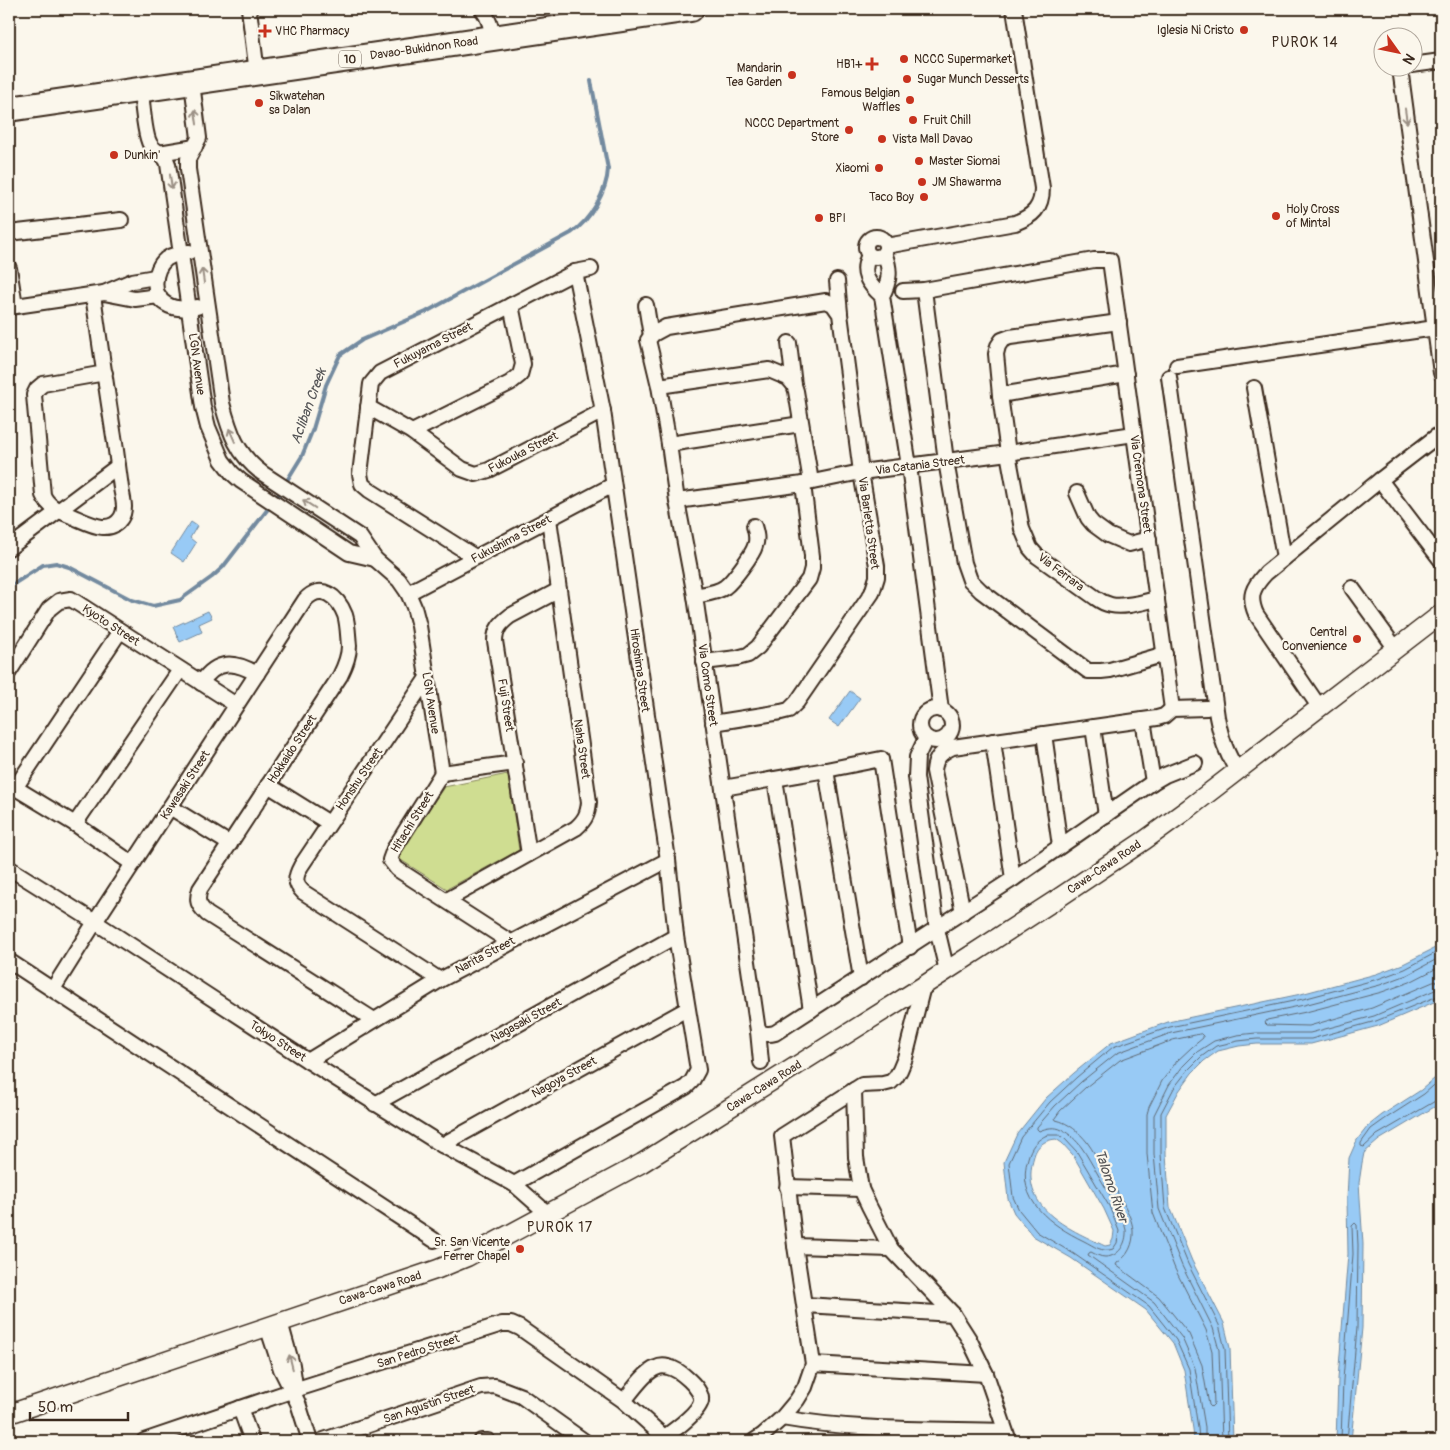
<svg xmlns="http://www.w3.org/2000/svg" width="1450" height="1450" viewBox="0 0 1450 1450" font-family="Pangolin,sans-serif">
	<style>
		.green { fill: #cfdd91; stroke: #858458 }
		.water { fill: #98caf5; stroke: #738a9f; fill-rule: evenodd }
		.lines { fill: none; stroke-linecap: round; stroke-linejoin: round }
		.shore { stroke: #606a74; stroke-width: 1 }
		.stream { stroke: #738a9f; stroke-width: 4 }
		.minor-casing { stroke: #3b2a1e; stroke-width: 18 }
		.tertiary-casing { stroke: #3b2a1e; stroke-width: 21 }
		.trunk-casing { stroke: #3b2a1e; stroke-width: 28 }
		.minor { stroke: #fbf7ec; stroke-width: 14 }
		.tertiary { stroke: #fbf7ec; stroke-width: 18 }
		.trunk { stroke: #fbf7ec; stroke-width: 24 }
		.oneway { stroke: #9b9085 }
		.poi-dot { fill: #c8321e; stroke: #fbf7ec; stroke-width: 2 }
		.labels { text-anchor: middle; stroke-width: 4.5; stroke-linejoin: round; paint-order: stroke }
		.shield { fill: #fbf7ec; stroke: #75685c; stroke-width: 1 }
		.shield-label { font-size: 11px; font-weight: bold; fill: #3b2a1e }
		.poi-label { font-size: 12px; fill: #3b2a1e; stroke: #fbf7ec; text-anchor: start }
		.street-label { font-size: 12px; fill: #3b2a1e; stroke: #fbf7ec }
		.neighbourhood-label { font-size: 14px; letter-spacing: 1px; fill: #3b2a1e; stroke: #fbf7ec }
		.water-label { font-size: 14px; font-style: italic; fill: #525254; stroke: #fbf7ec }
	</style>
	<rect width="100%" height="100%" fill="#fbf7ec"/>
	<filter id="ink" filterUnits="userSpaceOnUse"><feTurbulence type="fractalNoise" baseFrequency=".02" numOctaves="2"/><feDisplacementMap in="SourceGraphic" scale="10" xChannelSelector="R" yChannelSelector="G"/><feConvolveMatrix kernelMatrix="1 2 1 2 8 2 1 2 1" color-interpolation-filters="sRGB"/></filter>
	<g filter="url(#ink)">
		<path class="green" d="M508 774 519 850 447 889 396 857 444 787Z"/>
		<g class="water">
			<path d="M191 522 197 526 190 538 196 543 184 562 171 553Z"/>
			<path d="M208 611 212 618 199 624 202 632 180 642 173 627Z"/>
			<path d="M850 691 860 698 839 727 829 720Z"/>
			<path d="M1441 945V999L1378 1026 1311 1044H1257L1239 1046 1218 1051 1204 1061 1192 1073 1179 1091 1166 1115V1154L1170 1207 1192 1261 1224 1323 1230 1348 1233 1441H1194L1193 1429 1184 1370 1173 1343 1146 1310 1071 1258 1033 1236 1014 1213 1008 1199 1004 1162 1017 1134 1046 1098 1074 1073 1111 1043 1168 1022 1301 994 1376 974 1403 964ZM1056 1139 1062 1143 1073 1155 1104 1209 1114 1231 1113 1239 1110 1245 1105 1246C1067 1228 1018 1208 1034 1156 1037 1145 1045 1140 1056 1139Z"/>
			<path d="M1441 1073V1103L1379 1140 1364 1153 1362 1163 1359 1183 1363 1244 1362 1328 1351 1441H1336L1338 1379 1348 1254 1347 1199 1349 1158 1357 1140 1368 1126 1382 1115 1421 1090Z"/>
		</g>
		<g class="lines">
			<g class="shore">
				<path d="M1441 966 1410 982 1382 992 1306 1012 1267 1020 1265 1023 1267 1025 1309 1026 1372 1008 1433 982 1441 981"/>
				<path d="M1201 1034 1203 1036V1038L1192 1047 1177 1061 1162 1081 1149 1107 1147 1114V1154L1153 1213 1175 1269 1206 1330 1212 1351 1214 1404 1211 1407 1209 1405 1202 1365 1189 1334 1159 1297 1116 1265 1117 1263C1128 1256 1134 1244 1133 1230 1132 1213 1112 1184 1103 1168 1098 1160 1093 1150 1087 1142 1079 1132 1069 1123 1056 1120L1055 1118 1060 1111 1086 1087 1120 1060 1173 1040Z"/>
				<path d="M1441 1079 1424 1094 1385 1119 1371 1129 1361 1143V1146L1364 1147 1377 1135 1437 1100H1441"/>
				<path d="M1047 1135H1059L1065 1139 1077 1152 1109 1206 1119 1231 1117 1243 1113 1249C1102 1253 1094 1246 1084 1241 1051 1225 1015 1200 1028 1158 1031 1147 1036 1140 1047 1135Z"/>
				<path d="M1199 1441 1198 1428 1189 1369 1176 1340 1149 1306 1074 1254 1037 1232 1019 1210 1013 1197 1009 1163 1021 1137 1050 1102 1077 1077 1113 1047 1170 1027 1303 999 1378 979 1405 969 1441 950"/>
				<path d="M1205 1441V1427L1195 1368 1182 1338 1154 1302 1088 1255 1089 1253 1091 1252C1095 1254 1100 1257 1105 1257 1119 1257 1127 1243 1126 1230 1123 1213 1104 1186 1096 1171 1091 1163 1087 1155 1082 1148 1077 1141 1069 1133 1062 1130 1055 1126 1046 1128 1039 1131L1037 1129V1127L1055 1106 1081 1082 1117 1053 1171 1033 1304 1005 1380 985 1407 975 1441 957"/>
				<path d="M1222 1441 1219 1350 1213 1328 1182 1266 1159 1209 1154 1154V1115L1169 1085 1183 1066 1197 1052 1214 1041 1237 1035 1256 1033H1310L1374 1016 1435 990 1441 989"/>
				<path d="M1228 1441 1225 1349 1219 1325 1188 1264 1165 1208 1161 1154V1113L1174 1088 1188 1070 1201 1057 1216 1046 1238 1041 1257 1039H1311L1376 1021 1438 996 1441 995"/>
				<path d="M1341 1441 1343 1380 1353 1254 1352 1226 1355 1223 1357 1225 1358 1245 1357 1328 1347 1441"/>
			</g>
			<g class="stream">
				<path d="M275 500 302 456 313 429 326 385 340 355 362 340 426 312 571 233C590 221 607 191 608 169L591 81"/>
				<path d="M9 587 43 565 56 563 69 567 132 600 153 606 180 600 212 577 223 567 271 505"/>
			</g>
			<g class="minor-casing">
				<g id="minor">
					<path d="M249 9 257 73"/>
					<path d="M482 9C489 18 491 27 493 38"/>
					<path d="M1412 65 1441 61"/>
					<path d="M1400 68 1441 373"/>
					<path d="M192 83 199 138 188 159V169L222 403C230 433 237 454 262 473L360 537 375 559 399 580 408 593 414 607 419 626 442 773"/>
					<path d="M141 90C142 102 145 136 150 144 155 153 165 153 168 164L203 407 208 427 222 460 232 473 241 481 349 553 375 559"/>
					<path d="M159 153 195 147"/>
					<path d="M9 233 121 220"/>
					<circle cx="876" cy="247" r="10"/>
					<path d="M886 246 1015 223C1033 216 1042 208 1042 188L1014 9"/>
					<path d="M189 252C181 253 173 254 166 259 154 269 150 295 166 304 175 310 187 309 197 307"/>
					<path d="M884 253C891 269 890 281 882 296L909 466 941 710"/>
					<path d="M869 255C860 273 868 284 882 296"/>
					<path d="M9 268 15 306"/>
					<path d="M837 281 840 313"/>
					<path d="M924 290 946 461 964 563 970 580 981 591 1088 671H1101L1110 670 1165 654"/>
					<path d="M903 291 924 290 1094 260H1110L1172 709"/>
					<path d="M104 293 135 299 159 296"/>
					<path d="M93 295C100 344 107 393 115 443 117 458 119 473 121 488 122 494 124 501 124 507 124 511 123 515 121 518 110 535 90 524 76 518 63 512 49 509 43 495L34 395 37 389 43 384 105 373"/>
					<path d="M646 305 651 336"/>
					<path d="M9 307 104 293 132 281 155 277"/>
					<path d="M1119 322 1010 337 1002 340 998 346 996 354 1000 395 1008 453 1022 529 1030 548 1037 556 1096 598C1100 601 1106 604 1111 605 1125 608 1143 602 1157 599"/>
					<path d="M789 343 794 385"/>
					<path d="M1177 366 1435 328"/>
					<path d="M1169 377 1217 717C1221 737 1226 754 1238 771"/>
					<path d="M659 386 769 370 788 378 794 385 796 391 811 482"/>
					<path d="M1254 388 1284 558"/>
					<path d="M1000 395 1126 374"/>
					<path d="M368 407 412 432 462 469 476 474 489 470 603 411"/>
					<path d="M412 432 510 383 520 375 523 364 511 305"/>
					<path d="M669 444 801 424"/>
					<path d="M1380 480 1441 560"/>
					<path d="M1077 493 1088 518 1093 524 1108 535 1129 544 1149 539"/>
					<path d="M677 501 803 484 861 472 1008 453 1134 434"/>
					<path d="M9 548 118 466"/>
					<path d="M475 557 369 490 362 484 360 474 371 384 380 373 575 272 591 269"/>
					<path d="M1352 588 1396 649"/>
					<path d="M408 593 613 485"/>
					<path d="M695 596C704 594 717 593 725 587 732 582 753 554 755 546 758 539 756 533 754 526"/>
					<path d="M704 662 737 658 748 655 758 647 809 579 812 568V556L803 484"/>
					<path d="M9 672 49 609 59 601 71 599 236 705"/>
					<path d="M427 678 301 866C295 877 294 883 303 892L440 980"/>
					<path d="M201 683C217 659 235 661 257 674"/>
					<path d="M1320 708 1256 614C1248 596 1253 587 1266 573L1380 480 1441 433"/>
					<circle cx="936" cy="725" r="16"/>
					<path d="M1143 720 1153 782"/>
					<path d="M713 723 781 712 789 710 797 702 872 593 877 577V566L861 472 840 314 833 304 826 301 666 327 653 334 648 340 659 386 669 444 677 501 695 596 758 1031C764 1034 768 1035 775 1033L1013 879 1153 782 1165 775 1195 763"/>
					<path d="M1093 727 1106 815"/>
					<path d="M1044 734 1060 846"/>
					<path d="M926 738 917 757 916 777 937 929 947 971"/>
					<path d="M993 741 1013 879"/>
					<path d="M826 770 861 978"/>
					<path d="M775 779 811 1010"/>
					<path d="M9 784 75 824 133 864"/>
					<path d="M268 785 329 823"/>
					<path d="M15 788 120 631"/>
					<path d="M723 788 826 770 881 759 910 947"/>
					<path d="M170 807 230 844"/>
					<path d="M75 824 180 670"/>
					<path d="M529 854 495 641C495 629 501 623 510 616L559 590"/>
					<path d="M9 868 95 922 308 1061 442 1145 514 1184 548 1214"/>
					<path d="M447 900 576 828C585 820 588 814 589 802L549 519"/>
					<path d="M963 912 934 771C935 758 941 752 953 747L1157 718 1164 716 1172 709 1207 708"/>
					<path d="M510 942 397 869 390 860 394 849 442 773 515 763"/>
					<path d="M9 961 434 1240"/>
					<path d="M53 989 95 922 305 600C321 582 338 597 345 615 348 624 348 637 349 646 349 657 345 666 340 676L200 889C196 901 198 905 207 914L374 1020"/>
					<path d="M758 1031 761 1062"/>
					<path d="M308 1061 440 980 668 860"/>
					<path d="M854 1090 856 1157 861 1189 869 1206 891 1249 953 1314 969 1339 986 1374 1009 1441"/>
					<path d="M375 1104 676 936"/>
					<path d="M442 1145 687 1009"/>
					<path d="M514 1184 686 1087 692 1081 698 1070 676 936 668 860 603 411 575 272"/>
					<path d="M787 1187 861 1189"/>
					<path d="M795 1246 891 1249"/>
					<path d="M805 1305 953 1314"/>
					<path d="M280 1322 292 1365 296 1392"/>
					<path d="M267 1326 281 1369 298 1403 310 1441"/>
					<path d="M813 1364 986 1374"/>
					<path d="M624 1401C632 1391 645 1372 656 1368 660 1366 664 1366 668 1367 679 1369 703 1389 701 1401 698 1414 669 1434 659 1441"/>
					<path d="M240 1408 252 1441"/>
					<path d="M782 1418C855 1431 931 1429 1005 1431"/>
					<path d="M144 1441 291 1391 502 1324H511L520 1328 624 1401 664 1437"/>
					<path d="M321 1441 481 1387 495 1386 521 1396 584 1441"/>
					<path d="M481 1441H488"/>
					<path d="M754 1441 763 1435 782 1418 797 1400 805 1387 813 1364 795 1246 782 1136 862 1085 883 1084 891 1082 896 1077 900 1070 905 1058 923 986"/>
				</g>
			</g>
			<g class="tertiary-casing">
				<path id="tertiary" d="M9 1414 438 1269 467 1257 642 1163 923 986 1054 901 1145 840 1189 808 1441 614"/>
			</g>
			<g class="trunk-casing">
				<path id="trunk" d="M9 109 691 9"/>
			</g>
			<use href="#minor" class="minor"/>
			<use href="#tertiary" class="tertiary"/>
			<use href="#trunk" class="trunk"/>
		</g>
		<defs><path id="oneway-shaft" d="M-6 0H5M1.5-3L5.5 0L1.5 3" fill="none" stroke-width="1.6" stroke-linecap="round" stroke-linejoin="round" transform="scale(1.25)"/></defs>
		<g class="oneway">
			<use href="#oneway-shaft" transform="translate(1406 116) rotate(82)"/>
			<use href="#oneway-shaft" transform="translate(196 117) rotate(-98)"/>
			<use href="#oneway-shaft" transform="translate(171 182) rotate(82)"/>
			<use href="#oneway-shaft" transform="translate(203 276) rotate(-98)"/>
			<use href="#oneway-shaft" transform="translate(232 435) rotate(-113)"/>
			<use href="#oneway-shaft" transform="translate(309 504) rotate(-147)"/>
			<use href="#oneway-shaft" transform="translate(291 1362) rotate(-104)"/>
		</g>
	</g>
	<g class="poi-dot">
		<circle cx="1244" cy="30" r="5"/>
		<path d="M262.5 23.5h5v5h5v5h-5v5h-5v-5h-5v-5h5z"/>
		<circle cx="904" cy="59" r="5"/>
		<path d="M869.5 56.5h5v5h5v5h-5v5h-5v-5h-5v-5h5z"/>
		<circle cx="792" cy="75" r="5"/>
		<circle cx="907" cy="79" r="5"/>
		<circle cx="910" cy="100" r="5"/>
		<circle cx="259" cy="103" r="5"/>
		<circle cx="913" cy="120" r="5"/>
		<circle cx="849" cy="130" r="5"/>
		<circle cx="882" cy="139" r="5"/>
		<circle cx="114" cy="155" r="5"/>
		<circle cx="919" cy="161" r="5"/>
		<circle cx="879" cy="168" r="5"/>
		<circle cx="922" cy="182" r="5"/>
		<circle cx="924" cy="197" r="5"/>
		<circle cx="1276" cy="216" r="5"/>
		<circle cx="819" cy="218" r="5"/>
		<circle cx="1357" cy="639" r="5"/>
		<circle cx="520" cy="1249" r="5"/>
	</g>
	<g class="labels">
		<rect class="shield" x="339" y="50.5" width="22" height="17" rx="4"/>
		<g class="shield-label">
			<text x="350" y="63">10</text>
		</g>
		<g class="poi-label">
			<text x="1234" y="34" text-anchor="end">Iglesia Ni Cristo</text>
			<text x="275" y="35">VHC Pharmacy</text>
			<text x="914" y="63">NCCC Supermarket</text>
			<text x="862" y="68" text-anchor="end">HB1+</text>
			<text x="782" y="72" text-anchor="end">Mandarin<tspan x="782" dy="14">Tea Garden</tspan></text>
			<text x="917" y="83">Sugar Munch Desserts</text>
			<text x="900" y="97" text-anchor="end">Famous Belgian<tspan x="900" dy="14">Waffles</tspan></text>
			<text x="269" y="100">Sikwatehan<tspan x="269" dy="14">sa Dalan</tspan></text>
			<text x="923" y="124">Fruit Chill</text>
			<text x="839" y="127" text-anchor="end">NCCC Department<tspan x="839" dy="14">Store</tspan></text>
			<text x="892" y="143">Vista Mall Davao</text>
			<text x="124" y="159">Dunkin'</text>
			<text x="929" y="165">Master Siomai</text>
			<text x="869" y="172" text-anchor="end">Xiaomi</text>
			<text x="932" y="186">JM Shawarma</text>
			<text x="914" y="201" text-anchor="end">Taco Boy</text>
			<text x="1286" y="213">Holy Cross<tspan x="1286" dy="14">of Mintal</tspan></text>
			<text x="829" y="222">BPI</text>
			<text x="1347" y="636" text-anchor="end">Central<tspan x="1347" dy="14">Convenience</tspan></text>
			<text x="510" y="1246" text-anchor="end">Sr. San Vicente<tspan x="510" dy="14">Ferrer Chapel</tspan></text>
		</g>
		<g class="street-label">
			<text transform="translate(424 48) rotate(-8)" y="4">Davao-Bukidnon Road</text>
			<text transform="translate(433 345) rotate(-27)" y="4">Fukuyama Street</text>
			<text transform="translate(197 364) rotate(82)" y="4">LGN Avenue</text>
			<text transform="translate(523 452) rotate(-27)" y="4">Fukouka Street</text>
			<text transform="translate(920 465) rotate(-7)" y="4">Via Catania Street</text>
			<text transform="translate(1141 484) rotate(82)" y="4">Via Cremona Street</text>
			<text transform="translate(869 523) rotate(82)" y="4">Via Barletta Street</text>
			<text transform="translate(511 539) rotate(-28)" y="4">Fukushima Street</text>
			<text transform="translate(1061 572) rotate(37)" y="4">Via Ferrara</text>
			<text transform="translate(111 625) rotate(33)" y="4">Kyoto Street</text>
			<text transform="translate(640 670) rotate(82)" y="4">Hiroshima Street</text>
			<text transform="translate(708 685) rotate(82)" y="4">Via Como Street</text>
			<text transform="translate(431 703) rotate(81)" y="4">LGN Avenue</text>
			<text transform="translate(506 705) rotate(81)" y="4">Fuji Street</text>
			<text transform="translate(292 749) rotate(-57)" y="4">Hokkaido Street</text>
			<text transform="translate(582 749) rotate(82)" y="4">Naha Street</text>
			<text transform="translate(359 779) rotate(-56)" y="4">Honshu Street</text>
			<text transform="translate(185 785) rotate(-57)" y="4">Kawasaki Street</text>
			<text transform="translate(412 822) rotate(-58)" y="4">Hitachi Street</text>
			<text transform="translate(1104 867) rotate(-34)" y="4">Cawa-Cawa Road</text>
			<text transform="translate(485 955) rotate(-28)" y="4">Narita Street</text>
			<text transform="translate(526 1020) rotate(-29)" y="4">Nagasaki Street</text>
			<text transform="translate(278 1041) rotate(33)" y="4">Tokyo Street</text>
			<text transform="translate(564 1077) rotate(-29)" y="4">Nagoya Street</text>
			<text transform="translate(764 1086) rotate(-32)" y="4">Cawa-Cawa Road</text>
			<text transform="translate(380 1288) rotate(-18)" y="4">Cawa-Cawa Road</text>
			<text transform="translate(418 1351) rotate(-18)" y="4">San Pedro Street</text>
			<text transform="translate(429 1404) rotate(-19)" y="4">San Agustin Street</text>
		</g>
		<g class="neighbourhood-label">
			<text x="1305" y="47">PUROK 14</text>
			<text x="560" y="1232">PUROK 17</text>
		</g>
		<g class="water-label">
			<text transform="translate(308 406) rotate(-70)" y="5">Acliban Creek</text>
			<text transform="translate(1112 1186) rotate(71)" y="5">Talomo River</text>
		</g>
	</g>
	<rect width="1450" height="1450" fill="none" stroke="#fbf7ec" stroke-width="30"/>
	<rect x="15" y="15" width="1420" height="1420" fill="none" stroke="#3b2a1e" stroke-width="2" filter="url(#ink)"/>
	<g transform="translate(1398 52) rotate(123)"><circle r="24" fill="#fbf7ec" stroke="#aea59a"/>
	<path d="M0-4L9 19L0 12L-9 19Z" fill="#c8321e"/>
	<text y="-8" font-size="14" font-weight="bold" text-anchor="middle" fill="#3b2a1e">N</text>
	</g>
	<path d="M30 1412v8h98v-8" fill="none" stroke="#3b2a1e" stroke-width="2.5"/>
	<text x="38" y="1412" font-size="15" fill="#3b2a1e" stroke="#fbf7ec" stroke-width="4" paint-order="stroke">50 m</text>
</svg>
